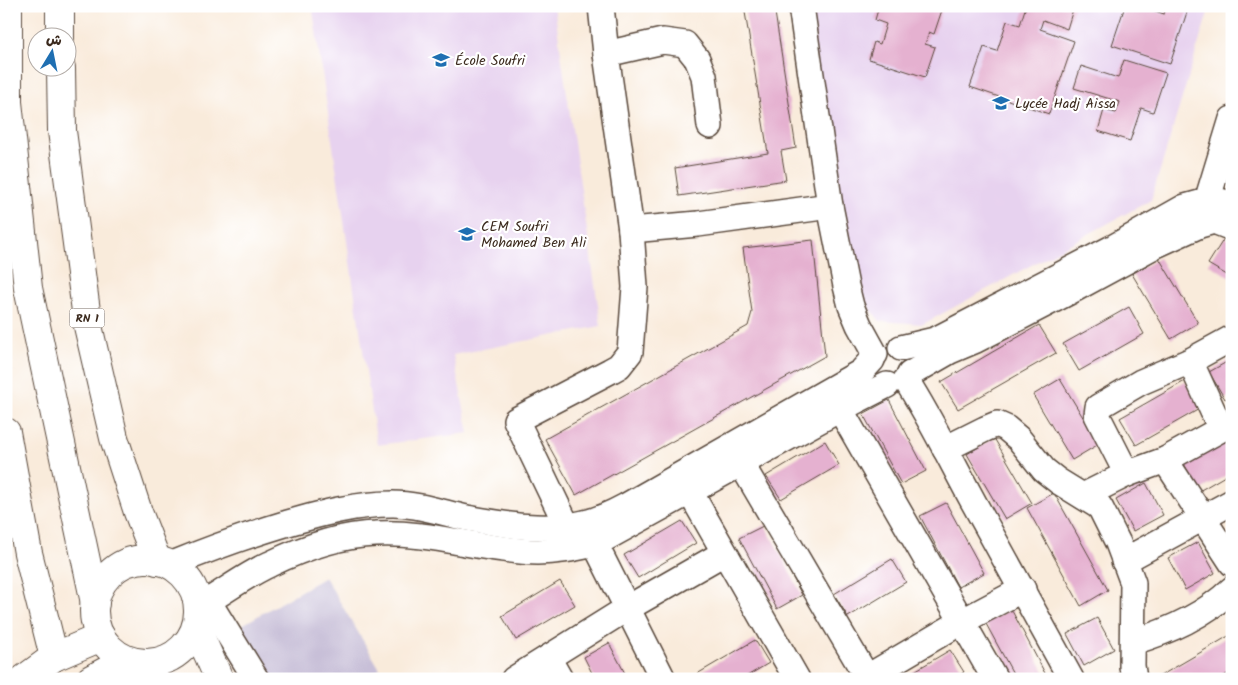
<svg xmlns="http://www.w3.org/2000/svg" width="1238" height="685" viewBox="0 0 1238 685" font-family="Kalam,'Playpen Sans Arabic',sans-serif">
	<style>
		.built { fill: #e7d2ef }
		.industrial { fill: #c8bfd8 }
		.building { fill: #e5b1d0 }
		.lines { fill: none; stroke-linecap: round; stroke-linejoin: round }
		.street-casing { stroke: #58473a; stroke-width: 28 }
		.secondary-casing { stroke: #58473a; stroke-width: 30 }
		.highway-casing { stroke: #58473a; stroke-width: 30 }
		.street { stroke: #fff; stroke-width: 25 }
		.secondary { stroke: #fff; stroke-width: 28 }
		.highway { stroke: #fff; stroke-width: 28 }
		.labels { text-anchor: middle; stroke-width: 4.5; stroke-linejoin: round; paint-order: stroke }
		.shield { fill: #fff; stroke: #766a62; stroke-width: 1 }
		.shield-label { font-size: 12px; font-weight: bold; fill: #3b2a1e }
		.poi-label { font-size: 14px; fill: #3b2a1e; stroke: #fff; text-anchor: start }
	</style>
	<rect width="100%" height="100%" fill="#fff"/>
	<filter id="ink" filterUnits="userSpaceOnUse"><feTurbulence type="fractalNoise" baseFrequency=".02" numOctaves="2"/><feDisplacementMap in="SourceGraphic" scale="10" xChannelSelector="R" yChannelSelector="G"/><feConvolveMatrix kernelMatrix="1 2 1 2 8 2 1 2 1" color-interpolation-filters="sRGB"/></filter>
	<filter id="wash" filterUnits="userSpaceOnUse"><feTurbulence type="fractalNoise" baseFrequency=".0096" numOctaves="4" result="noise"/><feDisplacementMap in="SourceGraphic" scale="20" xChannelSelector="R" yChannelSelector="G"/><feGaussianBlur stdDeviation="1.12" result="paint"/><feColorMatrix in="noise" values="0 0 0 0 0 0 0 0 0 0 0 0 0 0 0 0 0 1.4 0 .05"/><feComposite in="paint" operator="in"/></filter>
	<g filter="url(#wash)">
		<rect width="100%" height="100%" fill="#f9ebdb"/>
		<g class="built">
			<path d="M346 6H554L601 326 453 355 469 433 377 445 313 11Z"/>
			<path d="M808 6H1210L1151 200 923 324 880 321 846 278Z"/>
		</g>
		<path class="industrial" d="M325 577 380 669 363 679H267L237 628Z"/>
		<g id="blocks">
			<g class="building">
				<path d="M744 6H774L796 148 781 151 786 180 679 196 675 168 768 153Z"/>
				<path d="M879 6H903L916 10 917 6H930L942 10 934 34 929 32 925 44 935 47 925 77 869 59 874 42 880 44 886 24 875 20Z"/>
				<path d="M1026 6H1074L1067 29 1043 20 1040 29 1074 41 1049 114 970 87 984 47 997 51 1007 21 1020 25Z"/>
				<path d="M1125 6H1140L1164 14 1167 6H1189L1170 64 1112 45Z"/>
				<path d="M1124 60 1166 73 1153 112 1141 108 1130 141 1098 131 1104 110 1116 113 1120 102 1074 88 1081 66 1118 78Z"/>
				<path d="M1225 237 1232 241V278L1208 264Z"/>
				<path d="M813 240 825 356 576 495 545 439 748 326 752 312 743 248Z"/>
				<path d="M1159 258 1198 323 1171 339 1132 274Z"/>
				<path d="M1129 307 1144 334 1079 371 1063 344Z"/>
				<path d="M1039 325 1056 353 958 409 941 382Z"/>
				<path d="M1232 359V395L1225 399 1209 372Z"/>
				<path d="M1060 379 1099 444 1072 460 1033 395Z"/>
				<path d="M1185 381 1201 408 1136 445 1120 418Z"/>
				<path d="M889 400 926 471 901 484 863 414Z"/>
				<path d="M1232 436V472L1199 491 1184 464Z"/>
				<path d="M994 438 1032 503 1005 519 967 454Z"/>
				<path d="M825 441 839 465 781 499 766 476Z"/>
				<path d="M1146 483 1163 515 1133 531 1116 500Z"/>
				<path d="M1054 493 1108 590 1081 606 1027 508Z"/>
				<path d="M946 503 984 573 958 587 920 516Z"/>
				<path d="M682 521 696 543 638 578 624 555Z"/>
				<path d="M765 525 802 595 777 609 739 538Z"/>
				<path d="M1198 542 1215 573 1185 590 1168 558Z"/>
				<path d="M892 559 906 582 848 617 834 594Z"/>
				<path d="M560 581 575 605 516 640 502 616Z"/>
				<path d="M1011 609 1048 679H1016L985 622Z"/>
				<path d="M1097 618 1114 649 1084 666 1067 634Z"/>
				<path d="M1232 634V671L1219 679H1155Z"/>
				<path d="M755 640 769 663 742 679H699L697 674Z"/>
				<path d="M609 643 628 679H595L584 657Z"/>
				<path d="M950 650 964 672 954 679H901Z"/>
			</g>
		</g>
	</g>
	<g filter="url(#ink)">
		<use href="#blocks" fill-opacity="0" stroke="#58473a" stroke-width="1"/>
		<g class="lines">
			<g class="street-casing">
				<g id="street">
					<path d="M601 6 606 54 631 230 635 287 630 352 619 366 610 371 516 420 567 526 595 544 663 679"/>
					<path d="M801 6 830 206 846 286 851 306 859 325 875 354"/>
					<path d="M606 54 663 41 685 44 697 59 704 76 710 126"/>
					<path d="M1199 213 1207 201 1232 119"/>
					<path d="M631 230 698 224 830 206"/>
					<path d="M901 348 935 340 1114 247 1185 207 1207 201H1219L1232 204"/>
					<path d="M1190 361 1221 429"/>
					<path d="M910 374 950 351 976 340 1071 291 1154 246 1200 225 1214 221 1232 228"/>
					<path d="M906 380C931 419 951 461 974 503 1006 562 1039 620 1071 679"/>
					<path d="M840 409 995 679"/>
					<path d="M945 449 985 429 997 424 1006 428 1019 439 1044 470 1058 481 1100 507 1118 543 1133 583 1132 666 1134 679"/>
					<path d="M1165 460 1232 563"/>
					<path d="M742 465 868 679"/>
					<path d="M1127 474 1097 415 1098 407 1141 382 1190 361 1232 338"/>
					<path d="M690 492 797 679"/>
					<path d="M1083 496 1127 474 1165 460 1221 429 1232 425"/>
					<path d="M1124 561 1232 502"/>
					<path d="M170 565C209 549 248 535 288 523 323 513 356 504 393 504 418 504 443 513 467 518 505 525 547 532 584 523 599 520 613 513 626 506L861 372 872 360"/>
					<path d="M208 601 256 679"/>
					<path d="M198 605 208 601C228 589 248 574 270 564 301 549 340 535 376 534 430 531 484 551 538 552 558 552 576 548 595 544L840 409 887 385"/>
					<path d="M1133 642C1169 631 1204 616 1232 589"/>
					<path d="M548 658 560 679"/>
					<path d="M514 679 626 609 724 553"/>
					<path d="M864 679 961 622 1023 589"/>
				</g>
			</g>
			<g class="secondary-casing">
				<g id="secondary">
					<path d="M6 432 28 553 54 657"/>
					<path d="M24 679 54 657 101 637"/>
					<path d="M91 679 125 661"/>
				</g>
			</g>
			<g class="highway-casing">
				<g id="highway">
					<path d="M8 6V102L28 288 95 603"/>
					<path d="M60 6V38"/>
					<path d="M61 68 62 131 88 326 114 438 138 512 157 561"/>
					<circle cx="146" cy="611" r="52"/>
					<path d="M196 627 219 679"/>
				</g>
			</g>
			<use href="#street" class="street"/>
			<use href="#secondary" class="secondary"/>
			<use href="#highway" class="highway"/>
		</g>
	</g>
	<defs>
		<g id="school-bare" transform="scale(1.35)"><path d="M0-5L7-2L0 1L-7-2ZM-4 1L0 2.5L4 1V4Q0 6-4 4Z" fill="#1f6fb2" stroke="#fff" stroke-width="2.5" paint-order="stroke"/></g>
	</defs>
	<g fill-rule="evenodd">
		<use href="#school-bare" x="441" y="60"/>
		<use href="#school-bare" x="1001" y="103"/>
		<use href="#school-bare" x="467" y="234"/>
	</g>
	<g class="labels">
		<rect class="shield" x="69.5" y="308.5" width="35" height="19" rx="4"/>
		<g class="shield-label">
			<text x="87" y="322">RN 1</text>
		</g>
		<g class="poi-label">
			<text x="455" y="65">École Soufri</text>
			<text x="1015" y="108">Lycée Hadj Aissa</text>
			<text x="481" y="231">CEM Soufri<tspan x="481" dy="16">Mohamed Ben Ali</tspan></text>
		</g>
	</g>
	<rect width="1238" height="685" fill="none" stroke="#fff" stroke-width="25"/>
	<g transform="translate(52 52) rotate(10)"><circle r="24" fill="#ffffff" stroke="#b1aaa5"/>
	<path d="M0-4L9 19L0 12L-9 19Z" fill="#1f6fb2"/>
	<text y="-8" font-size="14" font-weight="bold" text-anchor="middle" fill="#3b2a1e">ش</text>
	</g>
</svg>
